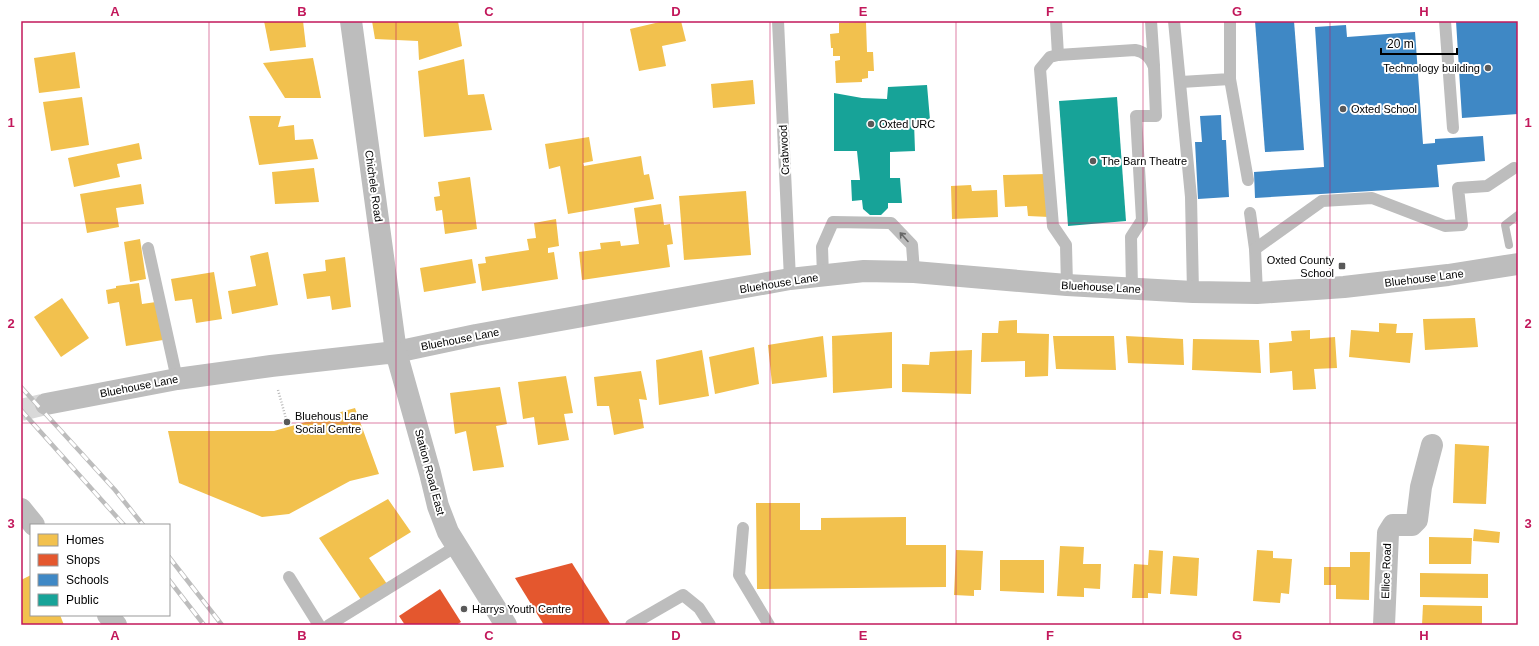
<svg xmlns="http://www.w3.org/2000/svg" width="1539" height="646" viewBox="0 0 1539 646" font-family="Helvetica,sans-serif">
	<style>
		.homes { fill: #f2c14e }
		.shops { fill: #e4572e }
		.schools { fill: #3f88c5 }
		.public { fill: #17a398 }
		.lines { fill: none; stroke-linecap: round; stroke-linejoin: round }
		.stream { stroke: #bababa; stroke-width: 8 }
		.tertiary-tunnel { stroke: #d9d9d9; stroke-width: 22; stroke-dasharray: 22 11; stroke-linecap: butt }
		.path { stroke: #b8b8b8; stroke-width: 2.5; stroke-dasharray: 1 2; stroke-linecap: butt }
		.service { stroke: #bdbdbd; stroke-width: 12 }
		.minor { stroke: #bdbdbd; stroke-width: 22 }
		.tertiary { stroke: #bdbdbd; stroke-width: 22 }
		.rail-casing { stroke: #bdbdbd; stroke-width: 4.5 }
		.rail { stroke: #fff; stroke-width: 3; stroke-dasharray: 9; stroke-linecap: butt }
		.oneway { stroke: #686868 }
		.grid { fill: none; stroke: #c2185b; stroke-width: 1; stroke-opacity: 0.55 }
		.poi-dot { fill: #595959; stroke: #fff; stroke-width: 1.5 }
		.labels { text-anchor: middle; stroke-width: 4; stroke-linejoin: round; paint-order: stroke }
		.poi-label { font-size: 11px; fill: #000; stroke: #fff; text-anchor: start }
		.street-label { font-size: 11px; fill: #000; stroke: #fff }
		.neatline { fill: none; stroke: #c2185b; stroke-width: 1.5 }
		.grid-label { font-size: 13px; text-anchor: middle; font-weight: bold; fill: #c2185b }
	</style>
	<rect width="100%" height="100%" fill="#fff"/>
	<g class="homes">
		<path d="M264 21H303L306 47 270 51Z"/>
		<path d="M372 21H458L462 46 419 60 418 41 375 39Z"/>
		<path d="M664 21H681L686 41 662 46 666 66 639 71 630 29Z"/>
		<path d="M866 22 867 52H873L874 71H868V78L862 79V82L836 83 835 61 840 60V56H833V48H831L830 34 839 33V23Z"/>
		<path d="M75 52 80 88 39 93 34 58Z"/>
		<path d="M313 58 321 98H285L263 63Z"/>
		<path d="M464 59 468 95 484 94 492 130 424 137 418 71Z"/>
		<path d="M753 80 755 104 713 108 711 84Z"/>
		<path d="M82 97 89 145 51 151 43 102Z"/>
		<path d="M249 116H281L278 127 294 125 295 140 313 139 318 159 259 165Z"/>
		<path d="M589 137 593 161 583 163 584 166 641 156 644 175 649 174 654 199 568 214 560 166 549 169 545 144Z"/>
		<path d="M139 143 142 159 117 164 120 177 74 187 68 158Z"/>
		<path d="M314 168 319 202 275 204 272 172Z"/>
		<path d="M1046 174 1049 217 1028 216 1027 206 1005 207 1003 175Z"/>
		<path d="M470 177 477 229 445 234 442 210 436 211 434 197 440 196 438 182Z"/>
		<path d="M141 184 144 204 116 208 119 227 87 233 80 194Z"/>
		<path d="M971 185 972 191 997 190 998 217 952 219 951 186Z"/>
		<path d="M746 191 751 255 684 260 679 196Z"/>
		<path d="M661 204 664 225 670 224 673 244 667 245 670 267 582 280 579 252 601 249 600 243 620 241 621 246 639 244 634 208Z"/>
		<path d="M556 219 559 246 548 248V253L554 252 558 279 482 291 478 264 486 263 485 257 529 250 527 239 536 238 534 223Z"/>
		<path d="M140 239 146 279 130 282 124 242Z"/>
		<path d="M268 252 278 305 232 314 228 291 256 286 250 256Z"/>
		<path d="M345 257 351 307 332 310 330 296 307 299 303 274 326 271 325 260Z"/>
		<path d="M472 259 476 283 424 292 420 268Z"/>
		<path d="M214 272 222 319 196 323 192 299 175 301 171 279Z"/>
		<path d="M139 283 142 304 156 302 163 340 126 346 119 302 108 304 106 290 116 288V286Z"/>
		<path d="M62 298 89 338 61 357 34 317Z"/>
		<path d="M1475 318 1478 347 1425 350 1423 319Z"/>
		<path d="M1017 320V333L1049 334 1048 376 1025 377V361L981 362 982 333H998L999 321Z"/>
		<path d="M1379 323 1397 324 1396 333H1413L1410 363 1349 357 1351 330 1379 332Z"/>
		<path d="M1310 330V339L1335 337 1337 368 1314 369 1316 389 1293 390 1292 371 1270 373 1269 343 1292 341 1291 331Z"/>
		<path d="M892 332V388L833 393 832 336Z"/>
		<path d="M823 336 827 377 772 384 768 345Z"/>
		<path d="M1053 336H1114L1116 370 1056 369Z"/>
		<path d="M1126 336 1183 339 1184 365 1128 363Z"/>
		<path d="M1193 339 1259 340 1261 373 1192 370Z"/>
		<path d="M754 347 759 384 715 394 709 357Z"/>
		<path d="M702 350 709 396 659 405 656 360Z"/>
		<path d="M972 350 971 394 902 392V364L929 365 930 352Z"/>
		<path d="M641 371 647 400 639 399 644 428 614 435 609 406H597L594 377Z"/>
		<path d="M566 376 573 413 564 414 569 440 538 445 534 417 523 419 518 382Z"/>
		<path d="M500 387 507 424 496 426 504 467 473 471 466 431 455 434 450 393Z"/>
		<path d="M355 408 379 474 350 481 289 514 262 517 179 483 168 431H274Z"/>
		<path d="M1455 444 1489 446 1486 504 1453 503Z"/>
		<path d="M388 499 411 532 369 558 387 584 362 601 319 538Z"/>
		<path d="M756 503H800V530H821V518L906 517V545H946V587L757 589Z"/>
		<path d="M1474 529 1500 532 1499 543 1473 541Z"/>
		<path d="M1429 537 1472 538 1471 564H1429Z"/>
		<path d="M1060 546 1084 547 1083 564H1101L1100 589 1084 588V597L1057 596Z"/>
		<path d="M956 550 983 551 981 590H974V596L954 595Z"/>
		<path d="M1149 550 1163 551 1161 594 1148 593V598H1132L1134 564 1148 565Z"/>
		<path d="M1257 550 1273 551V558L1292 559 1289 594 1281 593 1280 603 1253 601Z"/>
		<path d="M1350 552H1370L1369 600 1336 599V585H1324V567H1350Z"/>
		<path d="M1173 556 1199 558 1197 596 1170 594Z"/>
		<path d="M1000 560H1044V593L1000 591Z"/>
		<path d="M1420 573 1488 574V598L1420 597Z"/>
		<path d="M31 575V615H60L64 625H21V580Z"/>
		<path d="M1423 605 1482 606V625H1422Z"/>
	</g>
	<g class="shops">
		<path d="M572 563 611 625H544L515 578Z"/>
		<path d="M440 589 461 622 456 625H405L399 616Z"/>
	</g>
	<g class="schools">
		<path d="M1255 21H1294L1304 150 1265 152Z"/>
		<path d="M1456 21H1518V114L1462 118Z"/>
		<path d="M1346 25 1347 37 1415 32 1423 144 1435 143V139L1483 136 1485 161 1437 165 1439 187 1255 198 1254 172 1324 167 1315 27Z"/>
		<path d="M1221 115 1222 140H1226L1229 197 1198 199 1195 142H1202L1200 116Z"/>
	</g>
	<g class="public">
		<path d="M927 85 930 120 914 122 915 151 890 152V178H900L902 203H888V208L881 215H870L863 209 862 200 852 201 851 180H860L857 151H834V93L862 98 887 99 888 87Z"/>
		<path d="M1117 97 1126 221 1068 226 1059 101Z"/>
	</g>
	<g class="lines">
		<path class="stream" d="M1509 245 1505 225 1518 215"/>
		<path class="tertiary-tunnel" d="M21 410 46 404"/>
		<path class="path" d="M278 390 287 422"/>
		<g class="service">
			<path d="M778 21 790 279"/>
			<path d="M1056 21 1058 55"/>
			<path d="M1151 21 1154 66"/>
			<path d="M1174 21 1191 197 1193 292"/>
			<path d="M1445 21 1453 128"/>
			<path d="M1230 79 1248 180"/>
			<path d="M1181 82 1230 79V21"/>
			<path d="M1250 213 1255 249 1257 293"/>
			<path d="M148 248 177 379"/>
			<path d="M1255 249 1322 201 1372 198 1445 226 1462 225 1458 188 1487 186 1514 168"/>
			<path d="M823 276 822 247 833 222 891 223 912 245 914 272"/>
			<path d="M1067 285 1066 245 1053 226 1040 69 1050 57 1058 55 1135 50C1145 52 1150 57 1154 67L1156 116H1136L1142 220 1131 237 1132 288"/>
			<path d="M743 528 739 575 769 625"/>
			<path d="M289 577 319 625"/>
			<path d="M329 625 455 547"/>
			<path d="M631 625 683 595 699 608 710 625"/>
		</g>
		<g class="minor">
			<path d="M351 21 396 352 476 335 790 279 864 271 914 272 1067 285 1193 292 1257 293 1344 287 1448 275 1518 264"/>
			<path d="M21 509 34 525"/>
			<path d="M108 615 116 625"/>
			<path d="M1384 625 1388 533 1393 525H1412L1417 520 1421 487 1432 445"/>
		</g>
		<path class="tertiary" d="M46 404 177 379 271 366 396 352 430 473 438 506 448 532 506 625"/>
		<g class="rail-casing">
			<g id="rail">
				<path d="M21 387 115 490 143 525"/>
				<path d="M21 410 124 525"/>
				<path d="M169 557 222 625"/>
				<path d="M169 580 204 625"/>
			</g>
		</g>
		<use href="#rail" class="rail"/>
	</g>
	<defs><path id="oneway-shaft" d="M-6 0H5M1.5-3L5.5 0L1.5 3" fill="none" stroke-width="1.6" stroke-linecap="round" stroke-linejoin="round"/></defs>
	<use class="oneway" href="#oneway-shaft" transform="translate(904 237) rotate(-132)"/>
	<path class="grid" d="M209 21V625M396 21V625M583 21V625M770 21V625M956 21V625M1143 21V625M1330 21V625M21 223H1518M21 423H1518"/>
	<g class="poi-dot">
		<circle cx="1488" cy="68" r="4"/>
		<circle cx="1343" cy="109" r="4"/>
		<circle cx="871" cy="124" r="4"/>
		<circle cx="1093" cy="161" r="4"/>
		<rect x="1338" y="262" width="8" height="8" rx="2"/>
		<circle cx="287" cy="422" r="4"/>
		<circle cx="464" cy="609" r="4"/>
	</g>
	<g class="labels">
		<g class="poi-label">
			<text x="1480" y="72" text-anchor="end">Technology building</text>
			<text x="1351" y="113">Oxted School</text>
			<text x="879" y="128">Oxted URC</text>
			<text x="1101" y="165">The Barn Theatre</text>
			<text x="1334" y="264" text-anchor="end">Oxted County<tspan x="1334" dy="13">School</tspan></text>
			<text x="295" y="420">Bluehous Lane<tspan x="295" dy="13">Social Centre</tspan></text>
			<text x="472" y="613">Harrys Youth Centre</text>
		</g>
		<g class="street-label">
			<text transform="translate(784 150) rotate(-93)" y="4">Crabwood</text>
			<text transform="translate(374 186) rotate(82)" y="4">Chichele Road</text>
			<text transform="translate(1424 278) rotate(-7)" y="4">Bluehouse Lane</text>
			<text transform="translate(779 283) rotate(-9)" y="4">Bluehouse Lane</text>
			<text transform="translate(1101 287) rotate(3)" y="4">Bluehouse Lane</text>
			<text transform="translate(460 339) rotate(-11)" y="4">Bluehouse Lane</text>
			<text transform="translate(139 386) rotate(-11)" y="4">Bluehouse Lane</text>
			<text transform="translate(430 472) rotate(75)" y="4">Station Road East</text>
			<text transform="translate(1386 571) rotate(-88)" y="4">Ellice Road</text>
		</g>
	</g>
	<rect width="1539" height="646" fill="none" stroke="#ffffff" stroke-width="44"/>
	<rect x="30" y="524" width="140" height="92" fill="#ffffff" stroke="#999999"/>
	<rect x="38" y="534" width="20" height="12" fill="#f2c14e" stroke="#999999"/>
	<text x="66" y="544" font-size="12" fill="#000000">Homes</text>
	<rect x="38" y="554" width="20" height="12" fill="#e4572e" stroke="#999999"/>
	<text x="66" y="564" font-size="12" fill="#000000">Shops</text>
	<rect x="38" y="574" width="20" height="12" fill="#3f88c5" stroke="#999999"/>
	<text x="66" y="584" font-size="12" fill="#000000">Schools</text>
	<rect x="38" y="594" width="20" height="12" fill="#17a398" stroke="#999999"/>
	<text x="66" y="604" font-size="12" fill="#000000">Public</text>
	<path d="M1381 48v6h76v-6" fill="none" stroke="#000000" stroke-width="2"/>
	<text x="1387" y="48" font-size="12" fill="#000000" stroke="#ffffff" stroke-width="3" paint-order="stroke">20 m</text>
	<rect x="22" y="22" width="1495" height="602" class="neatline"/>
	<g class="grid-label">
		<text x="115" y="16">A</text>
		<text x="302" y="16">B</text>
		<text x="489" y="16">C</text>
		<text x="676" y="16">D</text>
		<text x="863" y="16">E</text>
		<text x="1050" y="16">F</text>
		<text x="1237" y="16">G</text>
		<text x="1424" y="16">H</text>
		<text x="11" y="127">1</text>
		<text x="1528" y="127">1</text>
		<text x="11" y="328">2</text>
		<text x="1528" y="328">2</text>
		<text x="11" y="528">3</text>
		<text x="1528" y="528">3</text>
		<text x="115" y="640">A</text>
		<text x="302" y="640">B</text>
		<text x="489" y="640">C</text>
		<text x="676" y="640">D</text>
		<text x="863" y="640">E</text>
		<text x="1050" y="640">F</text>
		<text x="1237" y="640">G</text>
		<text x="1424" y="640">H</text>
	</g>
</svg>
